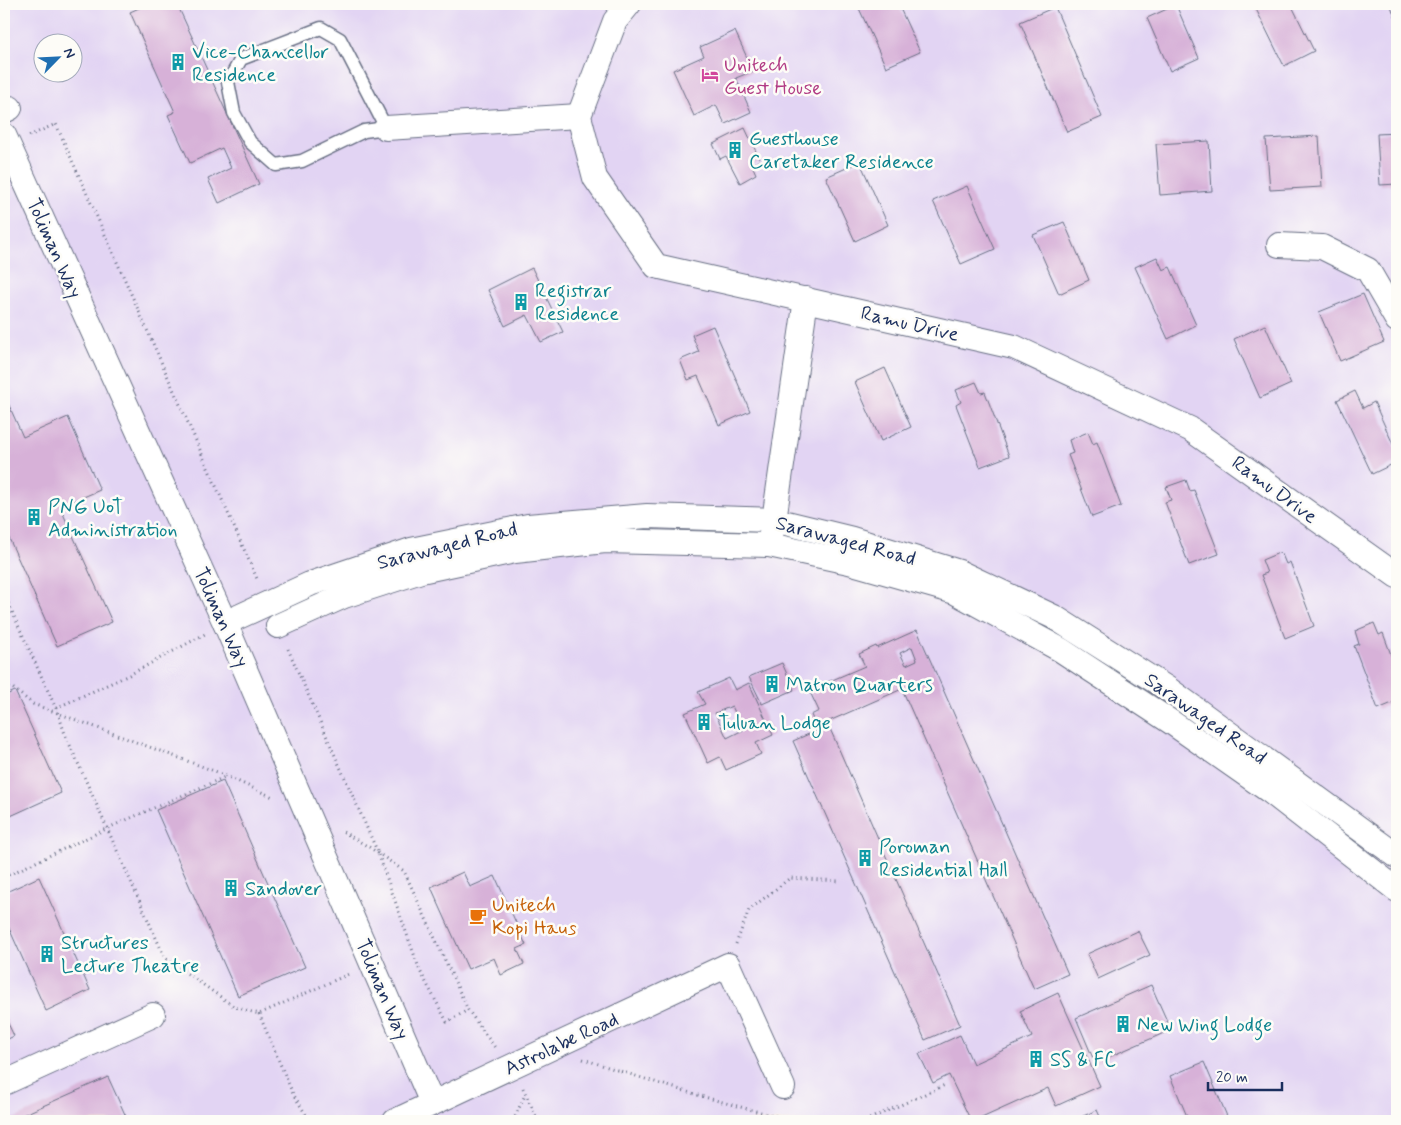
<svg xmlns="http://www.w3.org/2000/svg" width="1401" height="1125" viewBox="0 0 1401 1125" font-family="Mynerve,sans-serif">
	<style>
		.built { fill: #e2d4f3; fill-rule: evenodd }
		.building { fill: #d7b1d8; fill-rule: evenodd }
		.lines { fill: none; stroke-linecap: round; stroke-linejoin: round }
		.service-casing { stroke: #676e83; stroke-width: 15 }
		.minor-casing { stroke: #676e83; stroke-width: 26 }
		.path { stroke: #676e83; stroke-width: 3; stroke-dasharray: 1 4; stroke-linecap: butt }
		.service { stroke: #fff; stroke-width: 12 }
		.minor { stroke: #fff; stroke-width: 24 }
		.labels { text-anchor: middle; stroke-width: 5; stroke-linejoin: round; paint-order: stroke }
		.culture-label { font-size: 20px; fill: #0d838f; stroke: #fdfcf7; text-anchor: start }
		.hotel-label { font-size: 20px; fill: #b23c85; stroke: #fdfcf7; text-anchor: start }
		.street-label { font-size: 20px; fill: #1b2f5e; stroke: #fdfcf7 }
		.food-label { font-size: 20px; fill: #c56008; stroke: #fdfcf7; text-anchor: start }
	</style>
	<rect width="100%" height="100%" fill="#fdfcf7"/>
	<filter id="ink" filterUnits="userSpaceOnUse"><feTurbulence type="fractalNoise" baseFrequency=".02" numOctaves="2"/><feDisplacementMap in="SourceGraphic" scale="10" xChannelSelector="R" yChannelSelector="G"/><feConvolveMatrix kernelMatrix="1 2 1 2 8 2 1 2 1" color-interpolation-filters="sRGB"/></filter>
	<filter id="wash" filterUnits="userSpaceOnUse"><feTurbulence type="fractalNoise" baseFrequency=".0096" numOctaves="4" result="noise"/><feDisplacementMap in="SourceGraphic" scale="20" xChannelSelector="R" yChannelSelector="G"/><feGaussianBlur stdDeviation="1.12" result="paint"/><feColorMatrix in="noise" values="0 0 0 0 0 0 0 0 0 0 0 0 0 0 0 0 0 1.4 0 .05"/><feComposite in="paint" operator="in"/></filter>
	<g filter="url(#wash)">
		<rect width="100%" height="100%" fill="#f3e3c9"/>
		<path class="built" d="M4 4H1397V1121H4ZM42 42H72V72H42Z"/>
		<g id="blocks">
			<g class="building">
				<path d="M148 4H177L259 184 219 203 208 179 231 168 222 148 190 163 168 115 175 112 130 12Z"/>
				<path d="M857 4H898L920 52 886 67Z"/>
				<path d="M1266 4H1291L1314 51 1284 66 1256 9Z"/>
				<path d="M1390 4H1397V21Z"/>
				<path d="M1176 5 1199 58 1170 71 1147 18Z"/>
				<path d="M1055 7 1102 117 1067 132 1020 22Z"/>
				<path d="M735 31 753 71 736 78 751 112 725 124 716 105 694 116 673 70 704 56 700 47Z"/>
				<path d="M745 128 760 160 752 165 756 174 740 183 726 156 720 159 713 144Z"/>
				<path d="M1397 133V184L1380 185 1377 134Z"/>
				<path d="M1319 136 1322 187 1270 190 1266 139Z"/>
				<path d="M1209 141 1212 191 1160 195 1156 144Z"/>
				<path d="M860 162 888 225 855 241 826 177Z"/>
				<path d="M967 186 995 249 961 264 933 201Z"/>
				<path d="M1064 222 1089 280 1059 294 1033 235Z"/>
				<path d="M1157 257 1163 270 1170 267 1196 325 1168 339 1135 267Z"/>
				<path d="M532 268 563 332 541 342 527 315 505 326 488 290Z"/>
				<path d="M1363 294 1384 342 1340 361 1319 312Z"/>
				<path d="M1265 325 1291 384 1260 398 1234 339Z"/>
				<path d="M713 326 750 411 719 425 698 376 688 380 680 360 699 352 692 335Z"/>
				<path d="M885 368 911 427 881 441 855 382Z"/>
				<path d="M976 382 981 393 985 392 1009 456 980 467 956 405 961 402 956 390Z"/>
				<path d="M1355 391 1363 408 1374 402 1397 453V462L1372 474 1337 400Z"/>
				<path d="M4 394 23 437 68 417 100 490 60 507 112 622 57 646 4 527Z"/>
				<path d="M1088 432 1093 444 1097 442 1121 506 1092 517 1068 455 1073 453 1069 440Z"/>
				<path d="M1186 480 1190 491 1194 490 1219 554 1189 565 1165 502 1171 500 1166 487Z"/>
				<path d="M1281 552 1286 564 1290 562 1314 626 1285 638 1261 575 1267 573 1262 560Z"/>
				<path d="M1374 623 1379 635 1383 633 1397 671V701L1378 709 1354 646 1359 644 1355 631Z"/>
				<path d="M917 630 1068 974 1034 989 902 689 827 722 960 1025 925 1040 793 741 818 730 811 715 819 711 809 690 865 666 859 654 876 646 877 648ZM912 647 917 660 906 665 900 653Z"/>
				<path d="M782 663 794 690 762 704 749 677Z"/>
				<path d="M729 678 735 690 749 683 773 735 756 743 761 754 726 770 720 757 708 763 685 713 705 704 698 692ZM732 706 743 730 727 738 715 713Z"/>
				<path d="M15 691 61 793 4 819V696Z"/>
				<path d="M223 781 305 967 238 996 156 810Z"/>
				<path d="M463 872 470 887 495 876 526 945 517 949 524 964 501 975 494 958 468 969 431 887Z"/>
				<path d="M39 877 90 990 46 1011 4 917V893Z"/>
				<path d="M1138 931 1150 955 1098 979 1087 954Z"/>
				<path d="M1151 985 1171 1030 1095 1063 1076 1018Z"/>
				<path d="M1058 993 1100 1086 1056 1106 1048 1088 975 1121H971L949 1075 933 1083 919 1054 960 1035 973 1064 1032 1037 1020 1011Z"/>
				<path d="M4 1015 14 1036 4 1041Z"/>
				<path d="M1204 1062 1229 1121H1189L1170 1076Z"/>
				<path d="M108 1077 128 1121H9Z"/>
				<path d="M1097 1110 1102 1121H1072Z"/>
			</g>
		</g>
	</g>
	<g filter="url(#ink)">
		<use href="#blocks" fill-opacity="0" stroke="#676e83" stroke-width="1"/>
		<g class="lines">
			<g class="service-casing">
				<path id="service" d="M321 28 340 39 386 128 364 131 302 161 276 165 250 142 234 113 228 82 241 59Z"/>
			</g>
			<g class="minor-casing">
				<g id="minor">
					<path d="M629 4 615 21 579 116 595 178 656 266 1014 347 1190 429 1397 576"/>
					<path d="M4 111 10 108"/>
					<path d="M386 128 579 116"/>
					<path d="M4 135 225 623 432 1103"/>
					<path d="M1279 245 1322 247 1368 270 1397 320"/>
					<path d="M769 545 849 562 955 592 1061 650 1171 722 1271 792 1397 890"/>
					<path d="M225 623 310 584 411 550 528 526 647 516 774 520 852 539 959 572 1054 617 1168 689 1397 856"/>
					<path d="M278 626 344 596 421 571 515 551 605 541 769 545 774 520 806 299"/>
					<path d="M4 1083 153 1015"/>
					<path d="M395 1121 728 965 783 1087"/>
				</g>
			</g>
			<g class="path">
				<path d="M29 136 56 124 258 581"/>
				<path d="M4 594 58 713 65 734 165 958 235 1007 259 1014 351 973"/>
				<path d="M288 649 378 853 420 971 447 1022 468 1010"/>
				<path d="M4 686H10L33 704 217 772 275 798"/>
				<path d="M56 708 129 675 205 634"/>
				<path d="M343 832 369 847 404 871 468 1010 496 1049"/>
				<path d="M4 877 108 828 227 776"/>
				<path d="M736 944 749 910 790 878 839 881"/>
				<path d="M259 1014 293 1094 310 1121"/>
				<path d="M583 1059C654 1082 725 1105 798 1121"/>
				<path d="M523 1088 538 1121"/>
				<path d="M513 1121 525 1095"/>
				<path d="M865 1121 945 1085"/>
			</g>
			<use href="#service" class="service"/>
			<use href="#minor" class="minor"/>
		</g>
	</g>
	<defs>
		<g id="building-bare" transform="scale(1.35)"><path d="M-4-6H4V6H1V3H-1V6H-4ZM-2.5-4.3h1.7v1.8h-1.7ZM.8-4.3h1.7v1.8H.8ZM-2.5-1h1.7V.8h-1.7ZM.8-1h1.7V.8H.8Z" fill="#0f9aa8" stroke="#fdfcf7" stroke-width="2.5" paint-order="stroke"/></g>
		<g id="hotel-bare" transform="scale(1.35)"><path d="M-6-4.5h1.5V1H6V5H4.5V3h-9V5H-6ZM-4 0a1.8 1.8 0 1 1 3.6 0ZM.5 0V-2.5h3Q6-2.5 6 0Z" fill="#d1479c" stroke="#fdfcf7" stroke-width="2.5" paint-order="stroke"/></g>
		<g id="cafe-bare" transform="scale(1.35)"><path d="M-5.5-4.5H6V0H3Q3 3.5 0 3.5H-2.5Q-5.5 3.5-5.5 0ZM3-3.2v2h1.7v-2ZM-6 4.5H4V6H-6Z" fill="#e8710a" stroke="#fdfcf7" stroke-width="2.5" paint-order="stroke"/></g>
	</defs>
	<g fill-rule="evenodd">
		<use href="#building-bare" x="178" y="62"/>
		<use href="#hotel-bare" x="710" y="75"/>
		<use href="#building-bare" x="735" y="150"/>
		<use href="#building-bare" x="521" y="302"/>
		<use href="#building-bare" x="34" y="517"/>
		<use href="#building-bare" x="772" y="684"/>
		<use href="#building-bare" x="704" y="722"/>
		<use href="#building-bare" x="865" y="858"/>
		<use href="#building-bare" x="231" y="888"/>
		<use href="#cafe-bare" x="478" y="916"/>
		<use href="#building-bare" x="47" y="954"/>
		<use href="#building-bare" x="1123" y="1024"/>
		<use href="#building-bare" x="1036" y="1059"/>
	</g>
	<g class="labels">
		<g class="culture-label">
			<text x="192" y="58">Vice-Chancellor<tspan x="192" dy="23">Residence</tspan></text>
			<text x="749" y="145">Guesthouse<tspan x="749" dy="23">Caretaker Residence</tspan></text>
			<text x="535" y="297">Registrar<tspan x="535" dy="23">Residence</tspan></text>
			<text x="48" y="513">PNG UoT<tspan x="48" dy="23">Administration</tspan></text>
			<text x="786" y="691">Matron Quarters</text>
			<text x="718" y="729">Tuluan Lodge</text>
			<text x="879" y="853">Poroman<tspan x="879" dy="23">Residential Hall</tspan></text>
			<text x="245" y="895">Sandover</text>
			<text x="61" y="949">Structures<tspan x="61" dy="23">Lecture Theatre</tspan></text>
			<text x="1137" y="1031">New Wing Lodge</text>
			<text x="1050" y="1066">SS &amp; FC</text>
		</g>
		<g class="hotel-label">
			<text x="724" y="71">Unitech<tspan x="724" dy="23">Guest House</tspan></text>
		</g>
		<g class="street-label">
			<text transform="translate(55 248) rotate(66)" y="7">Toliman Way</text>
			<text transform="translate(910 323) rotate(13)" y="7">Ramu Drive</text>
			<text transform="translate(1275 489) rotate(36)" y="7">Ramu Drive</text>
			<text transform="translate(846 540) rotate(15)" y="7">Sarawaged Road</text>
			<text transform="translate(447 545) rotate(-14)" y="7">Sarawaged Road</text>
			<text transform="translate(222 617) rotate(66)" y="7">Toliman Way</text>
			<text transform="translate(1206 718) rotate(35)" y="7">Sarawaged Road</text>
			<text transform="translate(383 989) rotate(67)" y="7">Toliman Way</text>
			<text transform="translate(561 1043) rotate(-25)" y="7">Astrolabe Road</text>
		</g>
		<g class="food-label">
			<text x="492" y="911">Unitech<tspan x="492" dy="23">Kopi Haus</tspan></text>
		</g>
	</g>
	<rect width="1401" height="1125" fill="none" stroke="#fdfcf7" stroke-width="20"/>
	<g transform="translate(58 58) rotate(66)"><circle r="24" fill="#fdfcf7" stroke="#a3aaba"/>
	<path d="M0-4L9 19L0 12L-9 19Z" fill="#1f6fb2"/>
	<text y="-8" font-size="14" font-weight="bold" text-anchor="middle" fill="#1b2f5e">N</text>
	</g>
	<path d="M1208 1082v8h74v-8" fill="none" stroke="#1b2f5e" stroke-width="2.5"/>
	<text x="1216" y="1082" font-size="15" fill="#1b2f5e" stroke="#fdfcf7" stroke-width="4" paint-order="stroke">20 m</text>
</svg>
